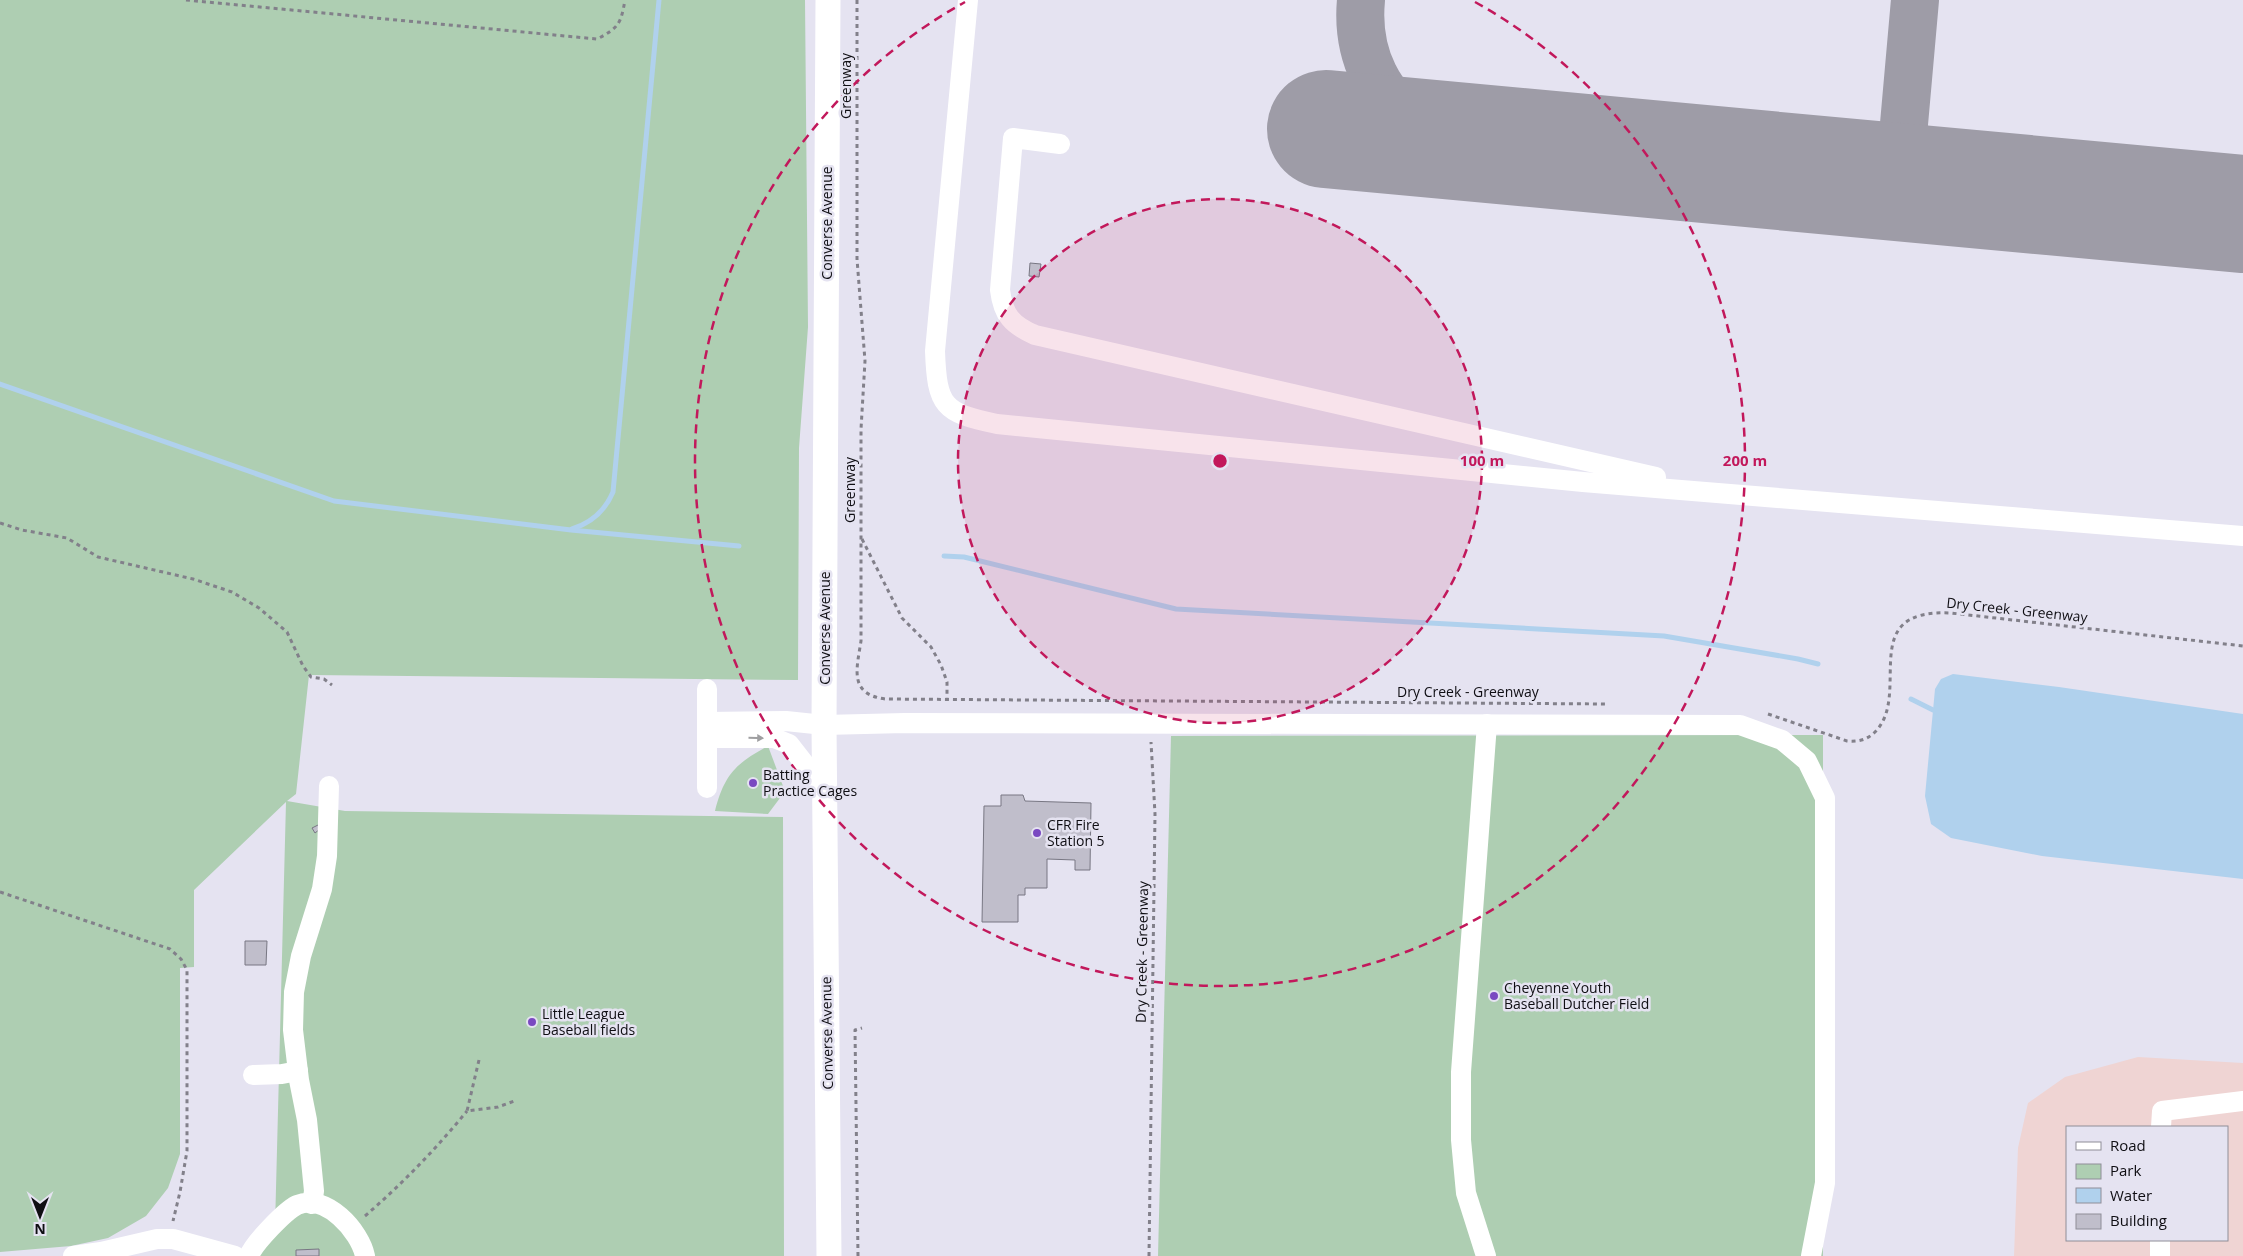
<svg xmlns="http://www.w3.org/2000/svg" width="2243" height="1256" viewBox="0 0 2243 1256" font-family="'Open Sans',sans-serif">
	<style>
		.commercial { fill: #efd4d3; fill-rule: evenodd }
		.green { fill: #aeceb2 }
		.water { fill: #b0d1ed }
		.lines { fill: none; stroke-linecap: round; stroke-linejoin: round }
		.stream { stroke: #b0d1ed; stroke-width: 5 }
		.taxiway { stroke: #9e9ca7; stroke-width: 48 }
		.runway { stroke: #9e9ca7; stroke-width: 118 }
		.building { fill: #c0becb; stroke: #787783 }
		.path { stroke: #82808a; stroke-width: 3; stroke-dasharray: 4 4; stroke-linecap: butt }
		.minor { stroke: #fff; stroke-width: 20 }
		.major { stroke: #fff; stroke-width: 25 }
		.oneway { fill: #9f9fa1 }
		.ring { fill: none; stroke: #c2185b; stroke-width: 2.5; stroke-dasharray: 9 6 }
		.poi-dot { fill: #7a49c1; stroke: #e5e3f1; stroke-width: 2 }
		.labels { text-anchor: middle; stroke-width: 5; stroke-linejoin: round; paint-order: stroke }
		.street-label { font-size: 14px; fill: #0f0e13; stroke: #e5e3f1 }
		.poi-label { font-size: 14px; fill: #0f0e13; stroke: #e5e3f1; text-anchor: start }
		.centre { fill: #c2185b; stroke: #e5e3f1; stroke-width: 2.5 }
		.ring-label { font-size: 15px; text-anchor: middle; font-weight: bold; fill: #c2185b; stroke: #e5e3f1; stroke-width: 5; stroke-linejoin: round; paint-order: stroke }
	</style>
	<rect width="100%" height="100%" fill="#e5e3f1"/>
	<path class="commercial" d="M2138 1057 2243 1063V1256H2014L2018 1148 2028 1103 2065 1077ZM2067 1127H2227V1240H2067Z"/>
	<g class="green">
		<path d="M0 0H805L808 327 799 448 798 680 309 675 296 794 287 801 345 811 783 817 784 1256H234L275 1227 286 802 194 890V967L180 968V1154L168 1188 146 1216 108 1238 71 1246 0 1252Z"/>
		<path d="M1823 735V1256H1158L1171 736Z"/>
		<path d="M768 746 786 794 780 798 768 814 715 811C724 775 736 763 768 746Z"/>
	</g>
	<path class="water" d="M1953 674 2059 687 2243 714V879L2042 856 1951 838 1931 824 1925 796 1935 689 1941 679Z"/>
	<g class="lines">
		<g class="stream">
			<path d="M0 384 334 501 571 530 739 546"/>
			<path d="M572 529C591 523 605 511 613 492L659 0"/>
			<path d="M944 556 964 557 1176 609 1664 636 1798 659 1818 664"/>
			<path d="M1911 699 1933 710"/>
		</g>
		<g class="taxiway">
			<path d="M1361 0C1356 53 1378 104 1427 128 1447 137 1470 140 1491 144"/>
			<path d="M1915 0 1904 124C1905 172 1916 178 1961 188"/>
		</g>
		<path class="runway" d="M1326 129 2243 214"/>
	</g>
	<g class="building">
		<path d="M1030 263 1041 264 1039 277 1029 276Z"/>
		<path d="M1001 795H1023L1025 801 1091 803 1090 870H1075V860L1047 859V888H1025V895H1018V922H982L984 806H1001Z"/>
		<path d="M318 825 320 829 315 833 312 828Z"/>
		<path d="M245 941H267L266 965H245Z"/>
		<path d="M319 1249V1256H296V1250Z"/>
	</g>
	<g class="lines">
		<g class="path">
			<path d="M186 0 597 39C619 28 621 23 625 0"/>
			<path d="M857 0V259L865 361 861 429V641C857 668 848 694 885 699L1607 704"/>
			<path d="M0 523 22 530 67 538 98 557 193 579 232 592 259 608 287 632 303 666 311 677 324 679 332 685"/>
			<path d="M862 539 902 618 931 647 941 665 947 682V700"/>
			<path d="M1768 714 1847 741C1858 742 1867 740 1875 732 1913 694 1854 608 1951 613L2243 646"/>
			<path d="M0 892 170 949 181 959 187 970V1151L180 1192 173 1221"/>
			<path d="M479 1060 467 1111 498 1107 517 1100"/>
			<path d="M365 1216C402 1184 436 1149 467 1111"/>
			<path d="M858 1256 855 1030 862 1028"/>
			<path d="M1149 1256 1155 814 1151 742"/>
		</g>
		<g class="minor">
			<path d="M968 0 935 351C937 406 943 413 997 424L1583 482 2243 536"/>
			<path d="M1060 144 1013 138 1000 290C1003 315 1012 325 1035 335L1656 477"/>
			<path d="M707 689V788"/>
			<path d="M707 722 786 721 824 725 905 723 1740 725 1782 740 1807 761 1825 798V1183L1811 1256"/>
			<path d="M707 738H774L789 744 825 790"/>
			<path d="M253 1075 282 1074 298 1071"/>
			<path d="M2161 1127 2162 1111 2243 1101"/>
			<path d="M312 1204 314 1191 307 1120 299 1080 293 1030 294 992 301 956 322 889 327 856 329 786"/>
			<path d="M2160 1240V1256"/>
			<path d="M73 1256 101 1252 157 1239H173L235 1256"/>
			<path d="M249 1256C254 1243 285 1211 297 1205 326 1193 360 1231 365 1256"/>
			<path d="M1486 1256 1466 1193 1461 1140V1072L1487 724"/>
		</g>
		<path class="major" d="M828 0 824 725 829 1256"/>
	</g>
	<defs><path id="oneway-solid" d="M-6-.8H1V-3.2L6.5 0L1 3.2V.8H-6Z" transform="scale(1.25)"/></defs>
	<use class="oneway" href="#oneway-solid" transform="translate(756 738) rotate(1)"/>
	<circle cx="1220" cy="461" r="262" fill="#c2185b" fill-opacity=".12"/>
	<g class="ring">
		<circle cx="1220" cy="461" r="262"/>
		<path d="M1475 2A525 525 0 1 1 965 2"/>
	</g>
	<g class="poi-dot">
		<circle cx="753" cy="783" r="5"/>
		<circle cx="1037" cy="833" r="5"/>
		<circle cx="1494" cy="996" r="5"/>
		<circle cx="532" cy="1022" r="5"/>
	</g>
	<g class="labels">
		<g class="street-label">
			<text transform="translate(846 86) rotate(-90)" y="5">Greenway</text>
			<text transform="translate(827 223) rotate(-90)" y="5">Converse Avenue</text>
			<text transform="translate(850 490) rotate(-90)" y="5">Greenway</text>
			<text transform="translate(2017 610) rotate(6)" y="5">Dry Creek - Greenway</text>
			<text transform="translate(825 628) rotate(-90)" y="5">Converse Avenue</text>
			<text x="1468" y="697">Dry Creek - Greenway</text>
			<text transform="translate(1142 952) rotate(-89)" y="5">Dry Creek - Greenway</text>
			<text transform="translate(827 1033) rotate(-91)" y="5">Converse Avenue</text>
		</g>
		<g class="poi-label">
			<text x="763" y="780">Batting<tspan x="763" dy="16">Practice Cages</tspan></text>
			<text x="1047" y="830">CFR Fire<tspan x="1047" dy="16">Station 5</tspan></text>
			<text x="1504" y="993">Cheyenne Youth<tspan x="1504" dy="16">Baseball Dutcher Field</tspan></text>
			<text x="542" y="1019">Little League<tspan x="542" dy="16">Baseball fields</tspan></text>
		</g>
	</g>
	<circle cx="1220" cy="461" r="8" class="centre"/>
	<g class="ring-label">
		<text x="1482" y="466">100 m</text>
		<text x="1745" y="466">200 m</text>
	</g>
	<rect x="2066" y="1126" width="162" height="115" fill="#e5e3f1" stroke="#8f8e98"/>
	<rect x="2076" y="1142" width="25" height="8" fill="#ffffff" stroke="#8f8e98"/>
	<text x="2110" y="1151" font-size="15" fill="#0f0e13">Road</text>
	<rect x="2076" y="1164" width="25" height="15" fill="#aeceb2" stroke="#8f8e98"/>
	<text x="2110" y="1176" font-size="15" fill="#0f0e13">Park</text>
	<rect x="2076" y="1188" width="25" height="15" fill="#b0d1ed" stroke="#8f8e98"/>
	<text x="2110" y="1201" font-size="15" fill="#0f0e13">Water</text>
	<rect x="2076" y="1214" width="25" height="15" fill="#c0becb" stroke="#8f8e98"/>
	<text x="2110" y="1226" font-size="15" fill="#0f0e13">Building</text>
	<g transform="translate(40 1216) rotate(180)" stroke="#e5e3f1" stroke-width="4" paint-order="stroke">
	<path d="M0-4L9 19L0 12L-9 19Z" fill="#0f0e13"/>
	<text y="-8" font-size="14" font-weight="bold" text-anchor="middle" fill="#0f0e13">N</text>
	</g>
</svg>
